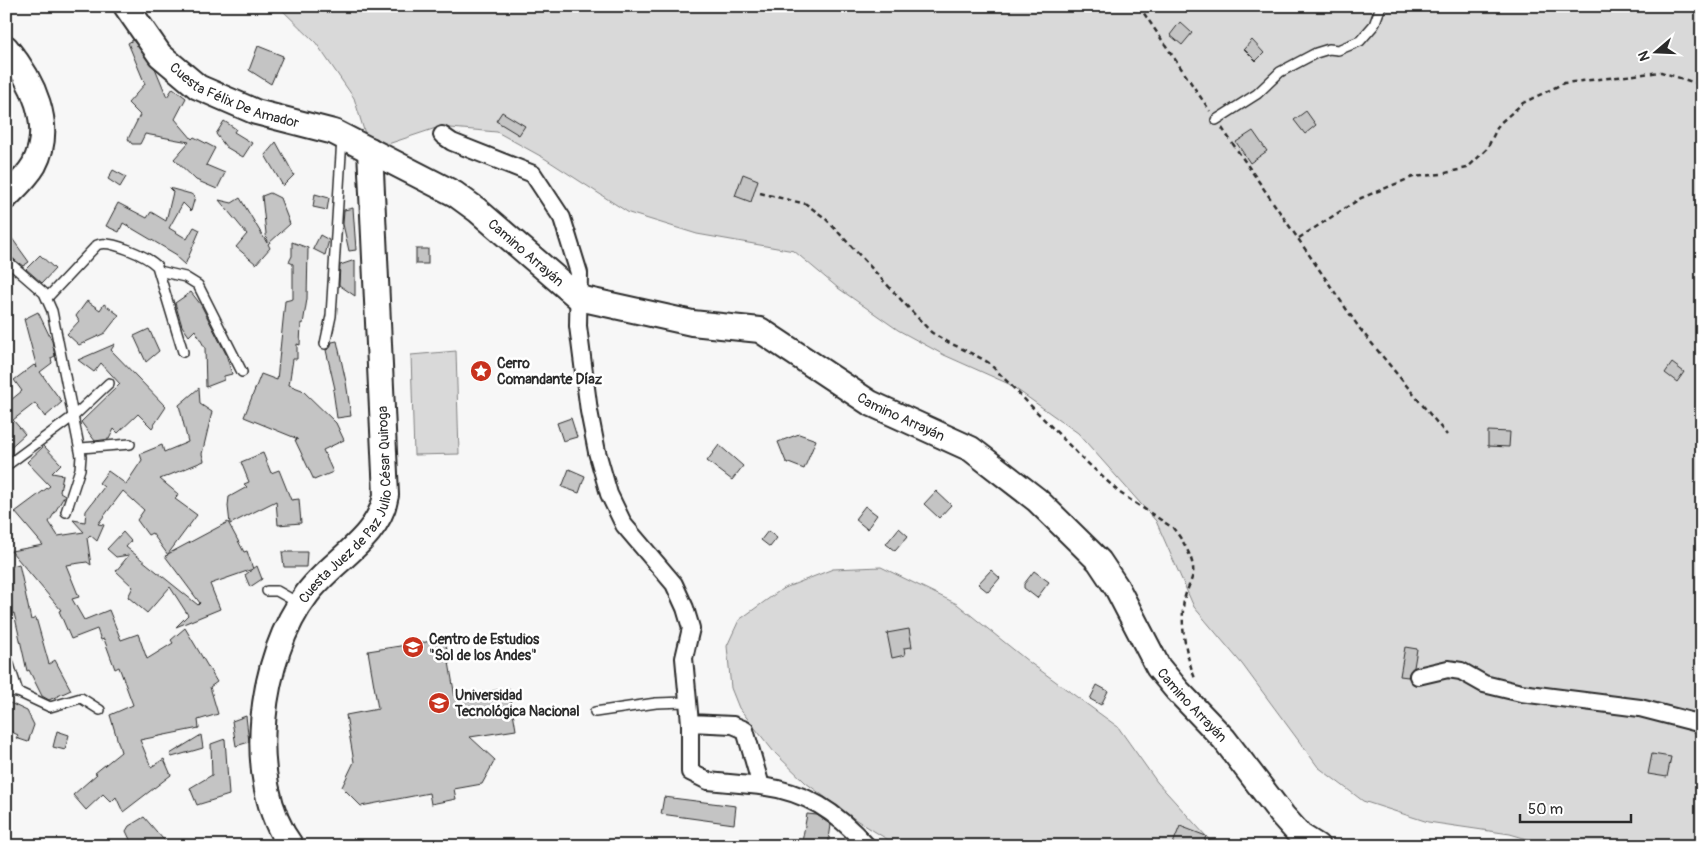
<svg xmlns="http://www.w3.org/2000/svg" width="1708" height="852" viewBox="0 0 1708 852" font-family="Pangolin,sans-serif">
	<style>
		.green { fill: #d9d9d9; stroke: #828282 }
		.building { fill: #c4c4c4; stroke: #2b2b2b }
		.lines { fill: none; stroke-linecap: round; stroke-linejoin: round }
		.lane-casing { stroke: #2b2b2b; stroke-width: 12 }
		.street-casing { stroke: #2b2b2b; stroke-width: 20 }
		.secondary-casing { stroke: #2b2b2b; stroke-width: 28 }
		.path { stroke: #2b2b2b; stroke-width: 2.5; stroke-dasharray: 5 4; stroke-linecap: butt }
		.lane { stroke: #fff; stroke-width: 9 }
		.street { stroke: #fff; stroke-width: 16 }
		.secondary { stroke: #fff; stroke-width: 24 }
		.labels { text-anchor: middle; stroke-width: 5; stroke-linejoin: round; paint-order: stroke }
		.street-label { font-size: 14px; fill: #2b2b2b; stroke: #fff }
		.poi-label { font-size: 14px; font-weight: bold; fill: #2b2b2b; stroke: #fff; text-anchor: start }
	</style>
	<rect width="100%" height="100%" fill="#f7f7f7"/>
	<filter id="ink" filterUnits="userSpaceOnUse"><feTurbulence type="fractalNoise" baseFrequency=".02" numOctaves="2"/><feDisplacementMap in="SourceGraphic" scale="10" xChannelSelector="R" yChannelSelector="G"/><feConvolveMatrix kernelMatrix="1 2 1 2 8 2 1 2 1" color-interpolation-filters="sRGB"/></filter>
	<g filter="url(#ink)">
		<g class="green">
			<path d="M278 6H1702V846H1551L1510 834 1428 822 1363 801 1318 767 1242 664 1194 607 1156 521 1078 433 1009 384 944 355 898 330 838 288 794 251 697 234 629 213 544 158 497 132 439 127 370 150 354 98 316 43Z"/>
			<path d="M456 351 459 454 414 455 411 355Z"/>
			<path d="M881 567 957 604 1029 662 1118 727 1157 782 1215 846H898L853 818 806 783 774 752 739 708 731 688 727 646 739 620 782 589 833 569Z"/>
		</g>
		<g class="building">
			<path d="M1180 22 1192 33 1182 45 1170 35Z"/>
			<path d="M133 40 155 68 167 97 173 88 186 98 175 119 192 139 194 137 215 148 206 165 225 173 217 189 196 180 174 159 189 142 145 134 140 144H132L128 139 140 115 128 103 145 84 128 43Z"/>
			<path d="M1252 40 1264 53 1256 61 1244 49Z"/>
			<path d="M258 46 283 56 271 84 249 70Z"/>
			<path d="M1306 111 1316 125 1305 134 1294 120Z"/>
			<path d="M502 112 525 126 519 135 496 121Z"/>
			<path d="M224 121 236 129 234 132 252 143 243 157 226 147 216 134Z"/>
			<path d="M1253 131 1267 151 1250 163 1236 142Z"/>
			<path d="M276 142 294 175 283 186 265 155Z"/>
			<path d="M113 170 126 177 120 187 108 179Z"/>
			<path d="M743 174 758 180 751 202 735 196Z"/>
			<path d="M169 188 191 194 195 197 191 211 183 203 169 228 187 239 194 227 200 230 185 265 175 256 177 255 123 223 119 232 106 226 118 203 147 218 151 212 166 221 173 192Z"/>
			<path d="M270 193 280 198 290 224 268 244 270 248 256 264 236 247 247 234 219 200 232 203 240 198 267 243 262 196Z"/>
			<path d="M315 194 329 198 327 210 313 207Z"/>
			<path d="M353 208 356 250 349 251 343 224 344 210Z"/>
			<path d="M6 230 29 262 23 266 6 254Z"/>
			<path d="M320 235 329 240 325 255 313 249Z"/>
			<path d="M292 242 308 248 307 299 303 324 301 323 300 345 297 344V359H293L289 385 302 390 336 423 344 440 323 450 333 472 314 480 295 440 298 439 244 417 261 374 277 380 285 301 293 299V264L289 262 292 256Z"/>
			<rect x="416" y="249" width="12" height="15"/>
			<path d="M40 255 55 269 42 283 26 269Z"/>
			<path d="M355 260V296L339 285 340 265Z"/>
			<path d="M191 292 201 305 226 354 232 374 224 376V380L206 387 205 348 195 330 189 336 182 326 175 303Z"/>
			<path d="M87 301 100 310 104 304 119 315 105 333 79 345 67 334 79 321 76 316Z"/>
			<path d="M38 312 52 341 55 356 51 358 52 363 40 372 62 402 45 417 35 403 13 420 25 434 6 451V404L22 391 14 380 34 365 37 368 24 319Z"/>
			<path d="M149 329 159 351 146 362 134 336Z"/>
			<path d="M337 341 346 382 351 416 337 418 333 390 335 389 326 350 330 348 332 342Z"/>
			<path d="M115 344 111 350 166 407 152 428 138 414 118 433 114 429 109 439 95 441 81 422 120 384 101 363 94 372 78 360Z"/>
			<path d="M1672 363 1684 372 1677 382 1665 373Z"/>
			<path d="M199 388 200 404 212 412 202 454 204 461 160 479 178 494 175 499 197 515 168 554 228 522 244 552 247 551 253 569 210 584 220 609 176 627 188 615 170 587 147 613 128 597 133 587 116 571 129 555 116 557 107 549 123 532 131 541 126 547 198 605 200 603 165 556 168 555 152 533 148 535 137 520 144 510 123 491 98 524 104 525 97 541 90 535 87 538 91 565 87 562 66 565 79 597 72 599 84 620 109 610 121 640 138 634 147 659 173 643 171 640 185 628 217 682 210 687 218 714 198 720 199 728 140 740 151 767 164 759 171 775 123 812 116 797 111 802 103 794 86 810 73 795 97 774 95 773 121 752 110 715 133 705 119 667 115 669 104 639 101 640 97 629 71 639 59 611 61 610 11 551 43 545 15 512 50 486 27 462 44 446 61 464 52 473 63 475 60 492 65 495 49 522 58 536 84 532 73 520 85 522 86 511 104 487 99 483 108 471 126 484 142 460 140 454 162 445 164 452 188 442 179 405Z"/>
			<path d="M571 418 577 437 563 441 557 423Z"/>
			<path d="M1488 431 1510 432 1509 447 1488 446Z"/>
			<path d="M799 434 816 440 804 469 786 462 778 442Z"/>
			<path d="M719 445 743 466 732 480 707 461Z"/>
			<path d="M263 453 271 473 279 470 291 500 299 499 301 523 278 525 276 501 230 524 228 506 229 497 247 487 244 484 249 482 241 462Z"/>
			<path d="M569 469 585 476 579 493 562 487Z"/>
			<path d="M936 491 951 505 939 518 924 504Z"/>
			<path d="M865 506 877 515 867 529 855 519Z"/>
			<path d="M899 528 908 536 895 551 886 544Z"/>
			<path d="M768 531 777 538 770 547 761 540Z"/>
			<path d="M282 552H307L306 567H284Z"/>
			<path d="M19 564 31 620 36 618 49 664 55 660 71 690 49 700 42 696 29 670 27 671 14 613 6 615V568Z"/>
			<path d="M257 566 262 579 250 587 245 575Z"/>
			<path d="M991 570 1000 578 988 592 978 584Z"/>
			<path d="M1034 571 1049 582 1037 598 1024 588V584Z"/>
			<path d="M909 629 912 647 904 648 905 655 892 658 887 633Z"/>
			<path d="M445 639 455 697 509 688 516 730 470 737 495 760 482 784 454 789 456 799 431 804 429 793 361 806 342 787 354 762 346 715 378 709 368 651Z"/>
			<path d="M1405 647 1417 649 1414 667 1409 673 1408 677 1400 676Z"/>
			<path d="M1097 685 1108 691 1101 705 1090 699Z"/>
			<path d="M10 703 27 711 34 725 28 742 16 738 18 735 6 729V709Z"/>
			<path d="M246 716 249 742 236 746 232 721Z"/>
			<path d="M57 731 69 735 65 750 53 747Z"/>
			<path d="M201 735 203 748 172 757 170 754Z"/>
			<path d="M225 739 229 795 197 805 190 788 212 775 211 744Z"/>
			<path d="M1652 754 1671 757 1667 777 1648 774Z"/>
			<path d="M664 797 736 806 734 824 661 814Z"/>
			<path d="M807 814 817 815 831 825 828 846 802 842Z"/>
			<path d="M144 817 169 846H133L126 831 129 826Z"/>
			<path d="M1180 826 1206 836 1202 846H1172Z"/>
		</g>
		<g class="lines">
			<g class="lane-casing">
				<g id="lane">
					<path d="M1216 120 1257 94 1280 72 1316 53 1329 49 1338 50 1360 41 1374 25 1381 6"/>
					<path d="M6 260 44 293 52 311 81 456 80 469 66 512"/>
					<path d="M159 271 185 277 198 285 242 372"/>
					<path d="M47 298 97 245C109 239 147 256 157 266L183 352"/>
					<path d="M325 344 331 316 342 138"/>
					<path d="M81 448 130 444"/>
					<path d="M6 466 75 415 109 383"/>
					<path d="M267 591H277L300 604"/>
					<path d="M6 655 18 692"/>
					<path d="M6 691 18 692 50 707 81 698 100 710"/>
					<path d="M595 712 656 703 686 702"/>
				</g>
			</g>
			<g class="street-casing">
				<g id="street">
					<path d="M442 135 452 142 533 174 562 218 579 273 578 326 589 411 597 452 609 494 624 525 674 584 685 608 691 628 684 658 690 723V772L708 781 761 786 745 730 733 725 690 723"/>
					<path d="M1418 676 1448 669 1461 671 1484 684 1521 693 1640 708 1702 724"/>
					<path d="M761 786C806 792 836 811 867 846"/>
				</g>
			</g>
			<g class="secondary-casing">
				<g id="secondary">
					<path id="s1" d="M126 6 160 55 198 87 256 112 334 132 455 194 477 210 579 298 692 323 760 330 870 403 971 449 1037 500 1099 561 1117 588 1158 667 1177 690 1224 739 1283 816 1301 836 1317 846"/>
					<path d="M6 48C32 79 55 125 34 165 27 177 16 187 6 197"/>
					<path id="s2" d="M291 846C243 781 260 655 307 594 332 560 379 539 386 495L370 150"/>
				</g>
			</g>
			<g class="path">
				<path d="M1139 6 1210 111"/>
				<path d="M1222 128 1360 329 1447 435"/>
				<path d="M760 193 806 204 825 218 931 332C950 345 970 351 989 363L1079 455 1120 493 1173 528C1182 539 1195 559 1193 574 1191 583 1186 591 1184 600 1180 627 1186 656 1196 681"/>
				<path d="M1299 238 1361 198 1413 177 1441 174 1467 168 1487 149 1499 124 1523 103 1564 83 1661 72 1702 85"/>
			</g>
			<use href="#lane" class="lane"/>
			<use href="#street" class="street"/>
			<use href="#secondary" class="secondary"/>
		</g>
	</g>
	<defs>
		<g id="sight-disc" transform="scale(1.125)"><circle r="9.5" fill="#c8321e" stroke="#fff"/><path d="M0-6L1.8-2.2L6-1.7L2.9 1.2L3.7 5.4L0 3.3L-3.7 5.4L-2.9 1.2L-6-1.7L-1.8-2.2Z" fill="#fff"/></g>
		<g id="university-disc" transform="scale(1.125)"><circle r="9.5" fill="#c8321e" stroke="#fff"/><path d="M0-5L7-2L0 1L-7-2ZM-4 1L0 2.5L4 1V4Q0 6-4 4Z" fill="#fff"/></g>
	</defs>
	<g fill-rule="evenodd">
		<use href="#sight-disc" x="481" y="371"/>
		<use href="#university-disc" x="413" y="647"/>
		<use href="#university-disc" x="439" y="703"/>
	</g>
	<g class="labels">
		<g class="street-label">
			<text dy="5" stroke="none"><textPath href="#s1" startOffset="146">Cuesta Félix De Amador</textPath></text>
			<text dy="5" stroke="none"><textPath href="#s1" startOffset="481">Camino Arrayán</textPath></text>
			<text dy="5" stroke="none"><textPath href="#s1" startOffset="901">Camino Arrayán</textPath></text>
			<text dy="5" stroke="none"><textPath href="#s2" startOffset="371">Cuesta Juez de Paz Julio César Quiroga</textPath></text>
			<text dy="5" stroke="none"><textPath href="#s1" startOffset="1321">Camino Arrayán</textPath></text>
		</g>
		<g class="poi-label">
			<text x="497" y="368">Cerro<tspan x="497" dy="16">Comandante Díaz</tspan></text>
			<text x="429" y="644">Centro de Estudios<tspan x="429" dy="16">"Sol de los Andes"</tspan></text>
			<text x="455" y="700">Universidad<tspan x="455" dy="16">Tecnológica Nacional</tspan></text>
		</g>
	</g>
	<rect width="1708" height="852" fill="none" stroke="#fff" stroke-width="25"/>
	<rect x="12" y="12" width="1683" height="827" fill="none" stroke="#2b2b2b" stroke-width="2" filter="url(#ink)"/>
	<g transform="translate(1656 52) rotate(251)" stroke="#ffffff" stroke-width="4" paint-order="stroke">
	<path d="M0-4L9 19L0 12L-9 19Z" fill="#2b2b2b"/>
	<text y="-8" font-size="14" font-weight="bold" text-anchor="middle" fill="#2b2b2b">N</text>
	</g>
	<path d="M1520 814v8h111v-8" fill="none" stroke="#2b2b2b" stroke-width="2.5"/>
	<text x="1528" y="814" font-size="15" fill="#2b2b2b" stroke="#ffffff" stroke-width="4" paint-order="stroke">50 m</text>
</svg>
